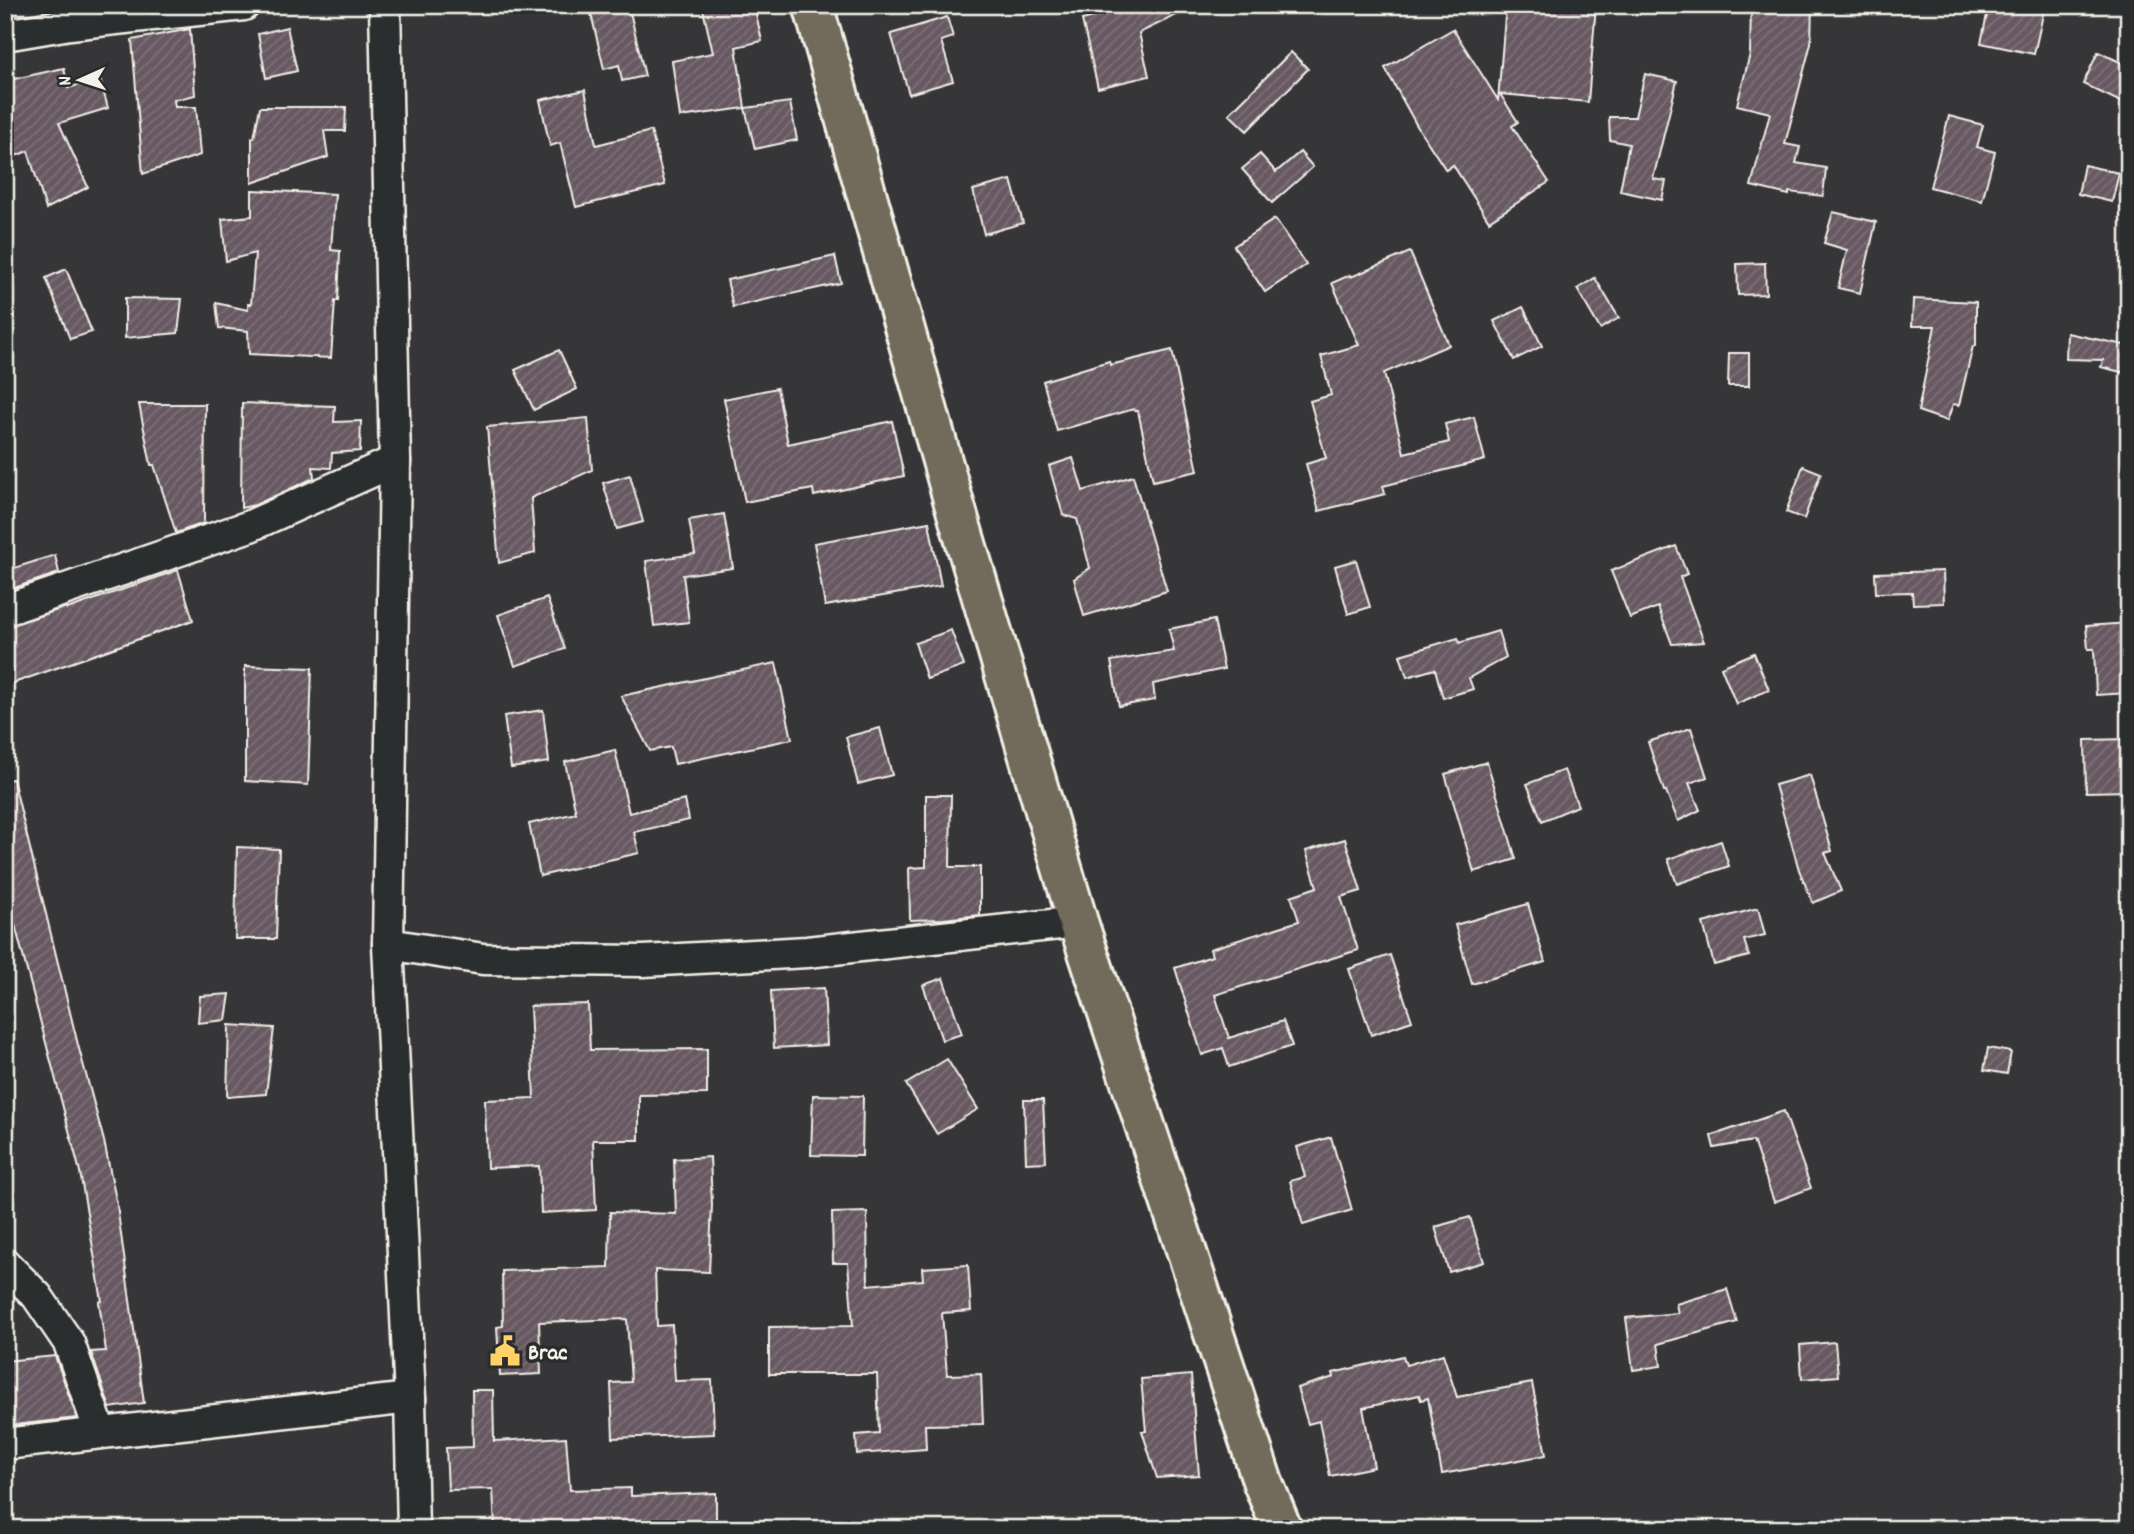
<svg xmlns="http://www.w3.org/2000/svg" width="2134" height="1534" viewBox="0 0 2134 1534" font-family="Dekko,sans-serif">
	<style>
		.building { fill: url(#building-hatch); stroke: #f4f1e8; stroke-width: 2 }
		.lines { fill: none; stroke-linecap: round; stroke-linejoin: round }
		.minor-casing { stroke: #f4f1e8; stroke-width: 35 }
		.major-casing { stroke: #f4f1e8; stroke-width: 44 }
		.minor { stroke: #2a2d2e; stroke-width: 30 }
		.major { stroke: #726b5a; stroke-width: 38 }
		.labels { text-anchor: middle; stroke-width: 7; stroke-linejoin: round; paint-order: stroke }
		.poi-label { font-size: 23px; font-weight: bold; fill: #f4f1e8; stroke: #2a2d2e; text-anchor: start }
	</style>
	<defs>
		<pattern id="building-hatch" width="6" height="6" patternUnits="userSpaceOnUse" patternTransform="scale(1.75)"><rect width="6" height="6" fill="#675862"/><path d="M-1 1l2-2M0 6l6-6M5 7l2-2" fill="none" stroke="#7d7078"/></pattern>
	</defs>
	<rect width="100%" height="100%" fill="#363638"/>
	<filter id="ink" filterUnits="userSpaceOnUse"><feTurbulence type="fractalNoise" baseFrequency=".0143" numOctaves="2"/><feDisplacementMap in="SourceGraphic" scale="14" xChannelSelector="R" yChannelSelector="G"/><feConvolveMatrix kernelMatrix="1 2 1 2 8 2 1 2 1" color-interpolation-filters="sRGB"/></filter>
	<g filter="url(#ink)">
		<g class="building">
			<path d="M589 5H625L631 16 645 76 622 81 619 65 604 69Z"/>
			<path d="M702 5H754L762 41 736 47 745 108 680 117 672 61 713 53Z"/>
			<path d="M1142 5H1197L1139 33 1149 76 1098 88 1082 20Z"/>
			<path d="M1506 5H1596L1588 102 1500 94 1518 122 1512 126 1549 182 1489 221 1453 165 1446 170 1417 126 1385 68 1453 29 1498 100Z"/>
			<path d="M1751 5H1812L1811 43 1785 144 1800 147 1796 163 1826 168 1823 196 1789 192V195L1751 186 1770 113 1737 105 1750 54Z"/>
			<path d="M1989 5H2023L2044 10 2034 54 1981 43Z"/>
			<path d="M947 17 953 37 941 41 953 81 909 94 891 34Z"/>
			<path d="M287 27 297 71 266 78 258 34Z"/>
			<path d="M190 29 195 95 174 100 175 107H196L200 155 143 174 132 40Z"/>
			<path d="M1291 52 1308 69 1247 131 1229 114Z"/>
			<path d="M2098 52 2129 66V106L2083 84Z"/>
			<path d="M64 68 68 88 100 79 108 108 59 123 88 187 46 209 28 151 5 160V81Z"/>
			<path d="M1645 74 1677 81 1653 179 1666 181 1662 200 1620 191 1629 144 1610 140 1609 117H1635Z"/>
			<path d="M585 90 596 145 651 131 665 185 576 207 560 143 550 146 540 100Z"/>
			<path d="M790 102 797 140 755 149 745 108Z"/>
			<path d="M260 107H346L345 131H324L328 157 252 183V138H254Z"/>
			<path d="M1949 116 1983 125 1977 147 1995 152 1982 201 1930 187Z"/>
			<path d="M1300 152 1313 167 1272 203 1242 169 1260 154 1276 172Z"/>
			<path d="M2084 165 2119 173 2112 202 2078 194Z"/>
			<path d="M1011 180 1023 223 984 234 973 190Z"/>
			<path d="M252 190 335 194 331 250 340 251 338 301H335L331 358 249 354 248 331 219 328 216 303 248 310V304H251L255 253 226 261 222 219 252 216Z"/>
			<path d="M1833 212 1876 222 1860 293 1838 288 1847 250 1824 243Z"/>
			<path d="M1275 219 1306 265 1265 292 1234 246Z"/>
			<path d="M1410 252 1449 345 1384 373 1404 453 1449 442 1445 424 1474 417 1485 460 1383 486 1385 494 1319 511 1306 464 1326 458 1310 401 1331 395 1321 356 1359 345 1332 283 1350 275 1351 277Z"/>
			<path d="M835 256 841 283 733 307 727 280Z"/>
			<path d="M1765 263 1766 294 1738 295 1737 264Z"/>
			<path d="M66 269 92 332 70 339 46 278Z"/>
			<path d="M1595 278 1619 318 1600 329 1577 289Z"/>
			<path d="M125 298 182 299 178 333 125 338Z"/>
			<path d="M1913 299 1976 302V346H1973L1959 405 1953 404 1947 421 1918 411 1935 326H1912Z"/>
			<path d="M1523 307 1542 346 1514 360 1494 321Z"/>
			<path d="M2067 333 2129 346V374L2101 367 2103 360 2066 359Z"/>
			<path d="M559 350 577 389 534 410 515 370Z"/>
			<path d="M1172 350 1198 471 1153 481 1138 411H1135L1134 409 1057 431 1043 381 1109 361 1110 365Z"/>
			<path d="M1729 353H1749V386H1728Z"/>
			<path d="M777 388 788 444 892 421 904 476 814 496 813 489 745 502 724 399Z"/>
			<path d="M242 403 335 406 334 422 361 421 360 451 332 453 331 468 313 467 314 478 255 505 241 508Z"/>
			<path d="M139 404H205L204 523 176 533 154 465H151Z"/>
			<path d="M588 418 592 470 531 498 535 553 499 563 487 427Z"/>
			<path d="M1073 458 1083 491 1133 476 1167 591 1084 616 1074 579 1090 568 1077 519 1063 515 1049 466Z"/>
			<path d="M1803 466 1821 473 1804 519 1786 512Z"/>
			<path d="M630 475 643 522 617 529 603 483Z"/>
			<path d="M724 514 733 568 683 575 689 622 654 626 646 561 695 554 689 520Z"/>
			<path d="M929 522 941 586 825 606 814 543Z"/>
			<path d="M1676 546 1687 574 1680 577 1704 642 1672 644 1658 607 1630 618 1611 571Z"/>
			<path d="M55 555 59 573 5 591V571Z"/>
			<path d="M1356 560 1370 607 1348 614 1335 566Z"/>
			<path d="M178 570 193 620 5 686V627L67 607V609Z"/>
			<path d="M1943 571 1944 603 1913 604 1912 592 1876 593 1875 573Z"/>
			<path d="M547 598 565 649 515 666 498 615Z"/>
			<path d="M1214 620 1224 669 1153 684 1155 700 1119 706 1111 661 1174 651 1169 629Z"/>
			<path d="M2129 623V693L2096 695 2094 649H2088L2086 626Z"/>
			<path d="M951 630 964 666 927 679 915 643Z"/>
			<path d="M1498 631 1506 657 1469 678 1473 689 1443 698 1435 669 1407 677 1400 655 1458 638 1459 643Z"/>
			<path d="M1754 653 1769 690 1736 704 1721 667Z"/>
			<path d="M776 663 792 739 675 764 671 747 650 751 621 696Z"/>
			<path d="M245 666 312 668 308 785 245 781Z"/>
			<path d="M543 710 549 762 511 768 504 716Z"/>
			<path d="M880 728 892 775 858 784 846 737Z"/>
			<path d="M1691 728 1707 777 1689 783 1700 810 1678 821 1666 791H1664L1648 742Z"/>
			<path d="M2129 739V791L2086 792 2085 740Z"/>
			<path d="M615 750 629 813 685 800 689 820 634 832 639 853 540 876 529 824 576 813 565 762Z"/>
			<path d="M1487 762 1516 859 1474 872 1445 774Z"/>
			<path d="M1564 770 1578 806 1542 821 1527 784Z"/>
			<path d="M1810 775 1832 851 1825 853 1841 891 1813 903 1799 870 1775 785Z"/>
			<path d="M13 779 78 1045 104 1141 117 1205 144 1403 110 1408 91 1352 106 1351 99 1302 102 1301 80 1172 5 887V780Z"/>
			<path d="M926 795H951L950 867H980V915L943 919 910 920 909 868 926 867Z"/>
			<path d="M1345 839 1361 891 1341 897 1358 950 1215 995 1229 1038 1283 1021 1292 1046 1229 1067 1223 1048 1202 1055 1175 968 1212 956 1210 949 1299 921 1291 896 1317 887 1306 851Z"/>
			<path d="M1721 841 1729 866 1677 884 1668 859Z"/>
			<path d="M237 847 279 849 276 939H235Z"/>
			<path d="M1528 904 1545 962 1472 984 1455 925Z"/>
			<path d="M1758 908 1765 935 1744 940 1749 956 1714 965 1703 923Z"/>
			<path d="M1390 955 1412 1021 1371 1035 1349 969Z"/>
			<path d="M943 978 962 1034 942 1040 923 985Z"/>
			<path d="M824 988 827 1045 774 1048 771 991Z"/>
			<path d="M230 994 226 1020 198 1023 200 996Z"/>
			<path d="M588 1004 590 1050 707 1049V1094L639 1095V1140H593L596 1210 541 1213 539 1166 487 1168 485 1100 534 1098 530 1006Z"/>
			<path d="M229 1025 274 1028 266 1094 227 1097Z"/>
			<path d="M1988 1048 2011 1052 2007 1074 1984 1070Z"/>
			<path d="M947 1059 978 1109 937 1134 906 1084Z"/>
			<path d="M813 1095 863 1096 862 1156 811 1155Z"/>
			<path d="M1024 1100H1043L1046 1162 1026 1163Z"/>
			<path d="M1784 1111 1811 1188 1774 1202 1753 1141 1714 1148 1711 1136Z"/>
			<path d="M1331 1137 1352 1210 1303 1225 1290 1181 1305 1177 1297 1147Z"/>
			<path d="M710 1157 712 1205 709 1272 655 1270 657 1326 672 1325 675 1381 712 1380 714 1434 613 1438 611 1383 631 1382 627 1319 539 1322 541 1374 500 1376 497 1327 503 1326 502 1271 609 1267 610 1212 676 1214 674 1159Z"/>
			<path d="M867 1212 868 1285 923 1280 922 1268 968 1265 971 1311 942 1313 947 1375 981 1374 983 1424 925 1425 926 1449 857 1454 856 1435 879 1433 877 1374H769V1327L853 1326 848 1263H833L832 1213Z"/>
			<path d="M1470 1217 1484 1262 1449 1272 1435 1227Z"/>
			<path d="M1727 1289 1737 1322 1658 1344 1661 1366 1633 1370 1626 1318 1678 1313 1676 1304Z"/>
			<path d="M1835 1342 1838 1376 1802 1379 1800 1345Z"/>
			<path d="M1443 1354 1457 1397 1532 1383 1546 1455 1442 1474 1428 1398 1421 1400 1419 1395 1363 1408 1374 1467 1330 1476 1319 1421 1308 1424 1297 1388 1334 1377 1333 1373 1403 1356 1406 1365Z"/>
			<path d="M55 1356 77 1418 5 1426V1361Z"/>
			<path d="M1191 1375 1199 1475 1157 1478 1142 1431H1146L1141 1379Z"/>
			<path d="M472 1390H493L494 1441 566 1437 570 1490 631 1488V1496L716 1493V1529H495L493 1489 448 1490 446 1448 473 1447Z"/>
		</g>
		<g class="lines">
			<g class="minor-casing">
				<g id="minor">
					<path d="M385 5 395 461 388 944 410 1398 413 1529"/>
					<path d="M5 35 70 24 244 5"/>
					<path d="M5 610 250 526 395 461"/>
					<path d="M388 944 483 959 643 961 807 952 1078 922"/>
					<path d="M5 1264 37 1296 69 1343 100 1432"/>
					<path d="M5 1444 410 1398"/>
				</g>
			</g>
			<g class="major-casing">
				<path id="major" d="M813 5 954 503 1078 922 1263 1483 1282 1529"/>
			</g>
			<use href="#minor" class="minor"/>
			<use href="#major" class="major"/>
		</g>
	</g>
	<defs>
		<g id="civic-bare" transform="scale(2.415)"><path d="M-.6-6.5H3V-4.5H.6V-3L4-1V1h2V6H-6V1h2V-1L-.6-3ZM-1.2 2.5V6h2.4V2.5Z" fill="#ffd166" stroke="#2a2d2e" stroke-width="2.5" paint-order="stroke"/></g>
	</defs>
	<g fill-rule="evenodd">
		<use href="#civic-bare" x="505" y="1351"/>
	</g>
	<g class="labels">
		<g class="poi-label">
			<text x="528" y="1359">Brac</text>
		</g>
	</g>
	<rect width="2134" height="1534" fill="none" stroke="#2a2d2e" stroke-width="28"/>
	<rect x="14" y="14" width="2106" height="1506" fill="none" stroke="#f4f1e8" stroke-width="2.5" filter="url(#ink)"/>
	<g transform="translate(80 80) rotate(267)" stroke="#2a2d2e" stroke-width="5" paint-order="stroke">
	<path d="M0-5L12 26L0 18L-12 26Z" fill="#f4f1e8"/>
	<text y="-10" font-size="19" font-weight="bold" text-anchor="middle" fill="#f4f1e8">N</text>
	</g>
</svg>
